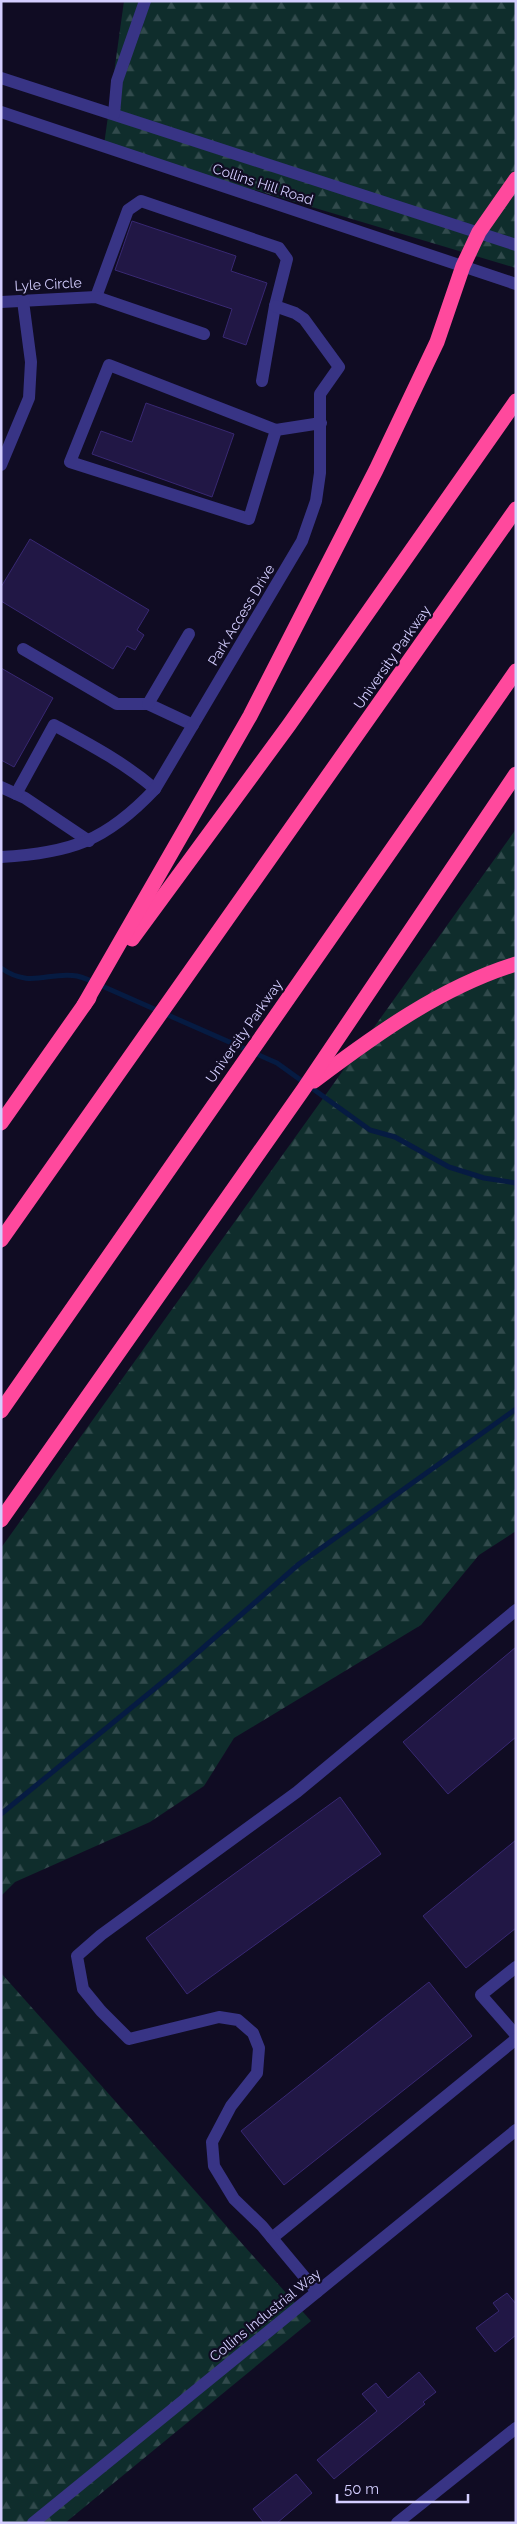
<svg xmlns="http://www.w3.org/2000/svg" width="517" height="2524" viewBox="0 0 517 2524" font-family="Raleway,sans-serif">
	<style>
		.forest { fill: url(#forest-firs) }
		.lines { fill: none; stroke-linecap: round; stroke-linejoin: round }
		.stream { stroke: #061b42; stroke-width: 5 }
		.building { fill: #211745; stroke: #382872 }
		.minor { stroke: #383485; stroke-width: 12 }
		.highway { stroke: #ff499d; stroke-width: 15 }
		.labels { text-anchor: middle; stroke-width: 4.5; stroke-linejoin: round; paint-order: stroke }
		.street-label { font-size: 14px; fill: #d4ceff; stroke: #100c23 }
	</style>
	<defs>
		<pattern id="forest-firs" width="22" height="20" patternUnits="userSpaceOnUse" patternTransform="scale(1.25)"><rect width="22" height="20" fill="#0f2d2c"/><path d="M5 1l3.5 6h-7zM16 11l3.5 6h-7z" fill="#314a4c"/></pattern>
	</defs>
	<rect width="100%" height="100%" fill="#100c23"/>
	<g class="forest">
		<path d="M124 1H516V268L104 145Z"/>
		<path d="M516 829V1531L479 1555 421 1625 234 1738 204 1786 150 1822 15 1882 1 1896V1548Z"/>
		<path d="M1 1973 311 2321 65 2523H1Z"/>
	</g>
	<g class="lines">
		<g class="stream">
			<path d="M1 968C30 989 49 971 77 976 85 978 94 982 102 986L277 1063 370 1130 395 1137 449 1167 484 1178 516 1183"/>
			<path d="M1 1814 180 1668 299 1564 516 1409"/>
		</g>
	</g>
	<g class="building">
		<path d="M132 221 236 256 231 271 267 283 246 345 223 337 232 309 115 270Z"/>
		<path d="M146 403 234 434 212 497 92 454 101 431 132 442Z"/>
		<path d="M30 539 149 610 137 630 144 635 135 650 127 646 113 669 1 601V587Z"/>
		<path d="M1 668 53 698 14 767 1 760Z"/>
		<path d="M516 1647V1737L448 1794 403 1742Z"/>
		<path d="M340 1797 381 1854 187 1994 146 1938Z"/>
		<path d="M516 1840V1928L466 1968 423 1916Z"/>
		<path d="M429 1982 472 2036 284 2185 241 2131Z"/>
		<path d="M507 2293 516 2304V2335L495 2352 476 2328 499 2311 493 2303Z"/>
		<path d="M419 2372 436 2392 423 2402 425 2404 334 2479 317 2460 377 2411 362 2394 376 2383 388 2398Z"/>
		<path d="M296 2474 312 2493 277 2523H264L253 2509Z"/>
	</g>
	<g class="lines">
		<g class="minor">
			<path d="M1 78 516 245"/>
			<path d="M1 112 516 284"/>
			<path d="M114 114 117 81 145 1"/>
			<path d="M96 297 128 210 141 201 279 248 287 259 275 306 262 381"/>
			<path d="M1 302 96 297 204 334"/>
			<path d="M276 430 249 519 70 462 109 365 276 430 321 423"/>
			<path d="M1 465 29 398 31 362 23 301"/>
			<path d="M23 649 117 704H148L193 725"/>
			<path d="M148 704 189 634"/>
			<path d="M1 787 25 798 89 841"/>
			<path d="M16 794 54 725C89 744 125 763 155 789"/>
			<path d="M1 857C71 853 106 841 155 789L302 541 316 501 320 473V394L339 367 304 319 295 313 275 306"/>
			<path d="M516 1967 481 1995 516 2035"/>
			<path d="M272 2238 516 2039"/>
			<path d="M317 2292 262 2226 234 2199 214 2166 212 2142 231 2106 257 2073 259 2048 253 2033 238 2020 219 2017 129 2039 101 2011 83 1989 77 1956 101 1935 297 1792 516 1610"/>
			<path d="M33 2523 516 2130"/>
			<path d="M397 2523 516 2428"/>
		</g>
		<g class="highway">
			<path d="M132 939 289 725 516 401"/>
			<path d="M84 1005 250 716 376 470 437 342 463 266 479 232 516 179"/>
			<path d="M314 1081C375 1035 441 987 516 964"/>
			<path d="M1 1123 89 998"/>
			<path d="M1 1240 516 509"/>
			<path d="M1 1411 516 671"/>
			<path d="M1 1520 303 1090 516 774"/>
		</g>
	</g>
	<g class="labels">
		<g class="street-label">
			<text transform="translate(263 184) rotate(18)" y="5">Collins Hill Road</text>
			<text transform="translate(48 284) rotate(-3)" y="5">Lyle Circle</text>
			<text transform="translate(241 615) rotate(-59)" y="5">Park Access Drive</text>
			<text transform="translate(392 657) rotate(-55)" y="5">University Parkway</text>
			<text transform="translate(244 1031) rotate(-55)" y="5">University Parkway</text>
			<text transform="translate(265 2315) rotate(-39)" y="5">Collins Industrial Way</text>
		</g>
	</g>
	<rect width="517" height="2524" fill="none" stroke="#d4ceff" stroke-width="5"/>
	<path d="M337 2494v8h131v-8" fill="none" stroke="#d4ceff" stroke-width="2.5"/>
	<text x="344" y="2494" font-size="15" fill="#d4ceff" stroke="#100c23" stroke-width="4" paint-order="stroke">50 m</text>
</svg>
